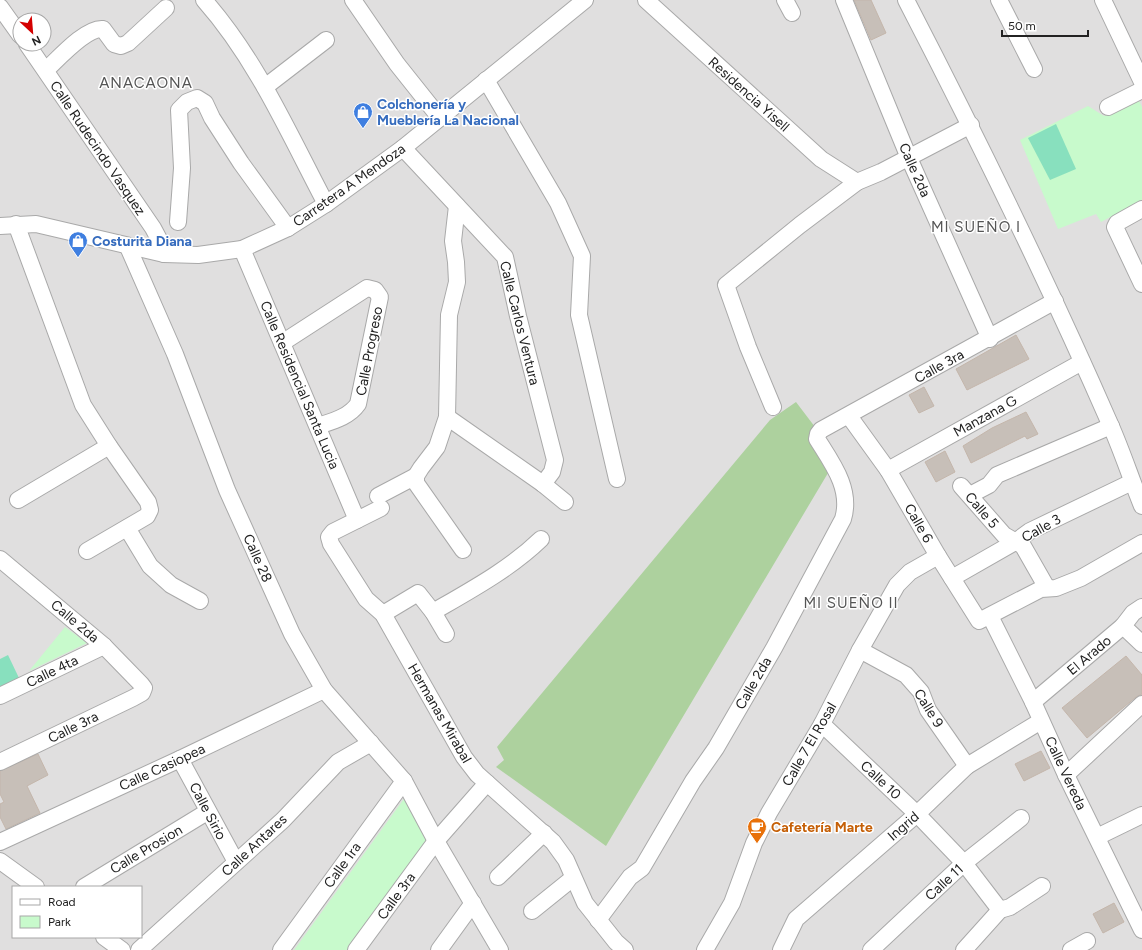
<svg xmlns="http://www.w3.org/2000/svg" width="1142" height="950" viewBox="0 0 1142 950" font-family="Figtree,sans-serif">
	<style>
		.residential { fill: #e0dfdf; fill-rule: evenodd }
		.forest { fill: #add19e }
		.park { fill: #c8facc }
		.pitch { fill: #88e0be }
		.building { fill: #c7bfb8; stroke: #c4b6ab }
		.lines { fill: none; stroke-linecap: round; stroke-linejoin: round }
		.minor-casing { stroke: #a9a9a9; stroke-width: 18 }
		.minor { stroke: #fff; stroke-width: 16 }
		.labels { text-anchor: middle; stroke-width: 3; stroke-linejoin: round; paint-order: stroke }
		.street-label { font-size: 14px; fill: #222; stroke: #fff }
		.shop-label { font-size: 14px; font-weight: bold; fill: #366cbe; stroke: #fff; text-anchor: start }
		.food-label { font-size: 14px; font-weight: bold; fill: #c56008; stroke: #fff; text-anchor: start }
		.neighbourhood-label { font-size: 15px; letter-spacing: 1px; fill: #555; stroke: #fff }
	</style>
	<rect width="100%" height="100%" fill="#f2efe9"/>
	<path class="residential" d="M0 0H1142V950H0ZM20 20H44V44H20ZM13 887H141V937H13Z"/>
	<path class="forest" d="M796 402 815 427 811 438 828 473 606 846 496 767 504 760 497 747 770 420Z"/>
	<g class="park">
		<path d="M1138 99 1142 107V200L1101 222 1096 214 1058 229 1020 140 1088 106 1104 116Z"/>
		<path d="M65 627 87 643 29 671Z"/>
		<path d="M406 796 429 841 347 950H294Z"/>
	</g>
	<g class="pitch">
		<path d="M1056 124 1076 169 1050 180 1028 138Z"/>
		<path d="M8 655 19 678 0 687V659Z"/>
	</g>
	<g class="building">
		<path d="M854 0H871L886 33 871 40Z"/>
		<path d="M1016 335 1029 359 967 390 956 369Z"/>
		<path d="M924 387 934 406 919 413 909 395Z"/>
		<path d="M1026 412 1038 434 1027 439 1025 436 971 463 963 446 992 428Z"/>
		<path d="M945 451 955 472 936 482 925 462Z"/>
		<path d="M1126 656 1142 675V694L1136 697 1087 738 1062 708Z"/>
		<path d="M1041 751 1050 768 1024 781 1015 764Z"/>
		<path d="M38 754 48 775 27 786 40 813 6 829 0 817V804L4 802 0 794V771Z"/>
		<path d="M1114 903 1124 922 1103 933 1093 914Z"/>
	</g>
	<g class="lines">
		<g class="minor-casing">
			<g id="minor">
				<path d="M204 0C257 60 289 134 326 204"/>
				<path d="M353 0 397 64 440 118"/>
				<path d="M646 0 821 159 857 182"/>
				<path d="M785 0 792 13"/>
				<path d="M844 0 909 158 990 339"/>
				<path d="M906 0C978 139 1047 280 1110 424 1122 451 1131 479 1142 506"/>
				<path d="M999 0 1034 69"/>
				<path d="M1103 0 1142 82"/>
				<path d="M0 7 20 35"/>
				<path d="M27 44 153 228 161 243 164 254"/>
				<path d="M46 70C58 59 86 27 103 29L114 44 121 46 128 43 166 8"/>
				<path d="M486 80 558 203 582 256 579 315 617 479"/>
				<path d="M265 87 326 40"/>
				<path d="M1108 107 1142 90"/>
				<path d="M403 148 505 257 518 316 555 460 552 472 543 484"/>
				<path d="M457 206 453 241 456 262 457 282 449 315 447 417 437 447 421 468 416 476V483L463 550"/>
				<path d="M1142 209 1117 223 1115 227 1142 284"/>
				<path d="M178 222 182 168 179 110 187 102 197 98 205 103 212 118 241 163 288 228"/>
				<path d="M16 224 83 405 109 446 148 502 150 510 147 516 87 551"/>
				<path d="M0 226 36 224 164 254 198 255 242 249 288 228 326 204 403 148 585 0"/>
				<path d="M128 247 175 354 227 490 292 634 324 690 404 781 436 841 500 950"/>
				<path d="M242 249 357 520"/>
				<path d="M282 343 367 288 375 290 380 297 358 404C349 417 333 421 318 426"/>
				<path d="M773 407 748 347 726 285 800 225 857 182 881 172 971 125"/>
				<path d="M849 416 888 470 938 556 979 621 1041 589 1056 588 1081 578 1142 543"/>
				<path d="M447 417 543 484 565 502"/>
				<path d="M888 470 1082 362"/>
				<path d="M961 486 1004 535 1023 546 1047 588"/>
				<path d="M970 495 989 485 997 475 1111 426"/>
				<path d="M378 496 416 476"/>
				<path d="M18 500 109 446"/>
				<path d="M381 508 333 532 329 537 331 544 366 599 383 614 464 757 477 774 553 842 566 860 585 903 616 942 625 950"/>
				<path d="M127 528 150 566 171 585 200 601"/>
				<path d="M0 559 104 646 141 684 144 688 142 693 133 698 0 762"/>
				<path d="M952 578 1015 542 1030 531 1132 482"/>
				<path d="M433 612C471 590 510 569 541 539"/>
				<path d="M383 614 418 593 433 612 446 634"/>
				<path d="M990 616 1033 702 1066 775 1142 930"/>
				<path d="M1123 626 1142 644"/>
				<path d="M860 650 906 675 921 692 928 710 967 766"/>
				<path d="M0 696 104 646"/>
				<path d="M1033 702 1123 626 1133 613 1142 607"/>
				<path d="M822 724 917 814 964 863 1000 910"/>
				<path d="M180 759 236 862"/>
				<path d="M1066 775 1142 704"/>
				<path d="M1097 837 1142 815"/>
				<path d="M0 842 180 759 324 690"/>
				<path d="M0 861 36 887"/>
				<path d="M498 877 544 833"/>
				<path d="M84 887 207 812"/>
				<path d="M532 911 573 878"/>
				<path d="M598 920 630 877 642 868 693 781 716 748 774 648 843 519C852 489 832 463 817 439L818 434 821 430 1055 301"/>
				<path d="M104 937 122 950"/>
				<path d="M139 950 283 820 338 762 371 743"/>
				<path d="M281 950 404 781"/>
				<path d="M356 950 436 841 487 783"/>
				<path d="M439 950 473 903"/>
				<path d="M705 950 732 903 754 843 769 813 822 724 860 650 897 585 910 572 938 556"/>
				<path d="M781 950 796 919 917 814 967 766 1041 721"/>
				<path d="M871 950 964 863 1021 818"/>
				<path d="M964 950 1000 910 1010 907 1042 886"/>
				<path d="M1071 950 1087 941"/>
			</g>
		</g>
		<use href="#minor" class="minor"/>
	</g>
	<defs>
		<g id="shop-pin" transform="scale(1)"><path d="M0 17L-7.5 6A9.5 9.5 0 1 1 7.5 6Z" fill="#3f7fe0" stroke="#fff"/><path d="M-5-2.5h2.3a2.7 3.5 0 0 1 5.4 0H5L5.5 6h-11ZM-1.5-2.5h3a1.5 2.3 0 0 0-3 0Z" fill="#fff"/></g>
		<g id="cafe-pin" transform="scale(1)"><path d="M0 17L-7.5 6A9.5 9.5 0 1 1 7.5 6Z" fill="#e8710a" stroke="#fff"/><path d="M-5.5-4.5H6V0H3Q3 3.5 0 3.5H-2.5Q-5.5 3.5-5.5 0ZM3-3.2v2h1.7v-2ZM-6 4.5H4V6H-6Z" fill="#fff"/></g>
	</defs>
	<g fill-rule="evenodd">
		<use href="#shop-pin" x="363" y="112"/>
		<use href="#shop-pin" x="78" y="241"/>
		<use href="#cafe-pin" x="757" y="827"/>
	</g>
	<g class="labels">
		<g class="street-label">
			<text transform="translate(749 94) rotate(42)" y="5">Residencia Yisell</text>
			<text transform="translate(98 148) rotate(56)" y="5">Calle Rudecindo Vasquez</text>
			<text transform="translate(915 170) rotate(66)" y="5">Calle 2da</text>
			<text transform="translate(349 185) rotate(-35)" y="5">Carretera A Mendoza</text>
			<text transform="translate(520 323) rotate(76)" y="5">Calle Carlos Ventura</text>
			<text transform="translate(369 351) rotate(-79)" y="5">Calle Progreso</text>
			<text transform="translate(939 366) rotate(-29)" y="5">Calle 3ra</text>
			<text transform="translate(300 385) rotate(67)" y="5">Calle Residencial Santa Lucia</text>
			<text transform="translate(985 416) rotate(-29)" y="5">Manzana G</text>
			<text transform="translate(982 510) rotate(49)" y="5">Calle 5</text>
			<text transform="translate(919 523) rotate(60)" y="5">Calle 6</text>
			<text transform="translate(1041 528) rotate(-29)" y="5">Calle 3</text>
			<text transform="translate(258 558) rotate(66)" y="5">Calle 28</text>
			<text transform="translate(75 621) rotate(40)" y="5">Calle 2da</text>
			<text transform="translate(1089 655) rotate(-40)" y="5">El Arado</text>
			<text transform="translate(52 671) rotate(-26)" y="5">Calle 4ta</text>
			<text transform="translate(753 683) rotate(-60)" y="5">Calle 2da</text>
			<text transform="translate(929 708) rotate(58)" y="5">Calle 9</text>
			<text transform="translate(440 713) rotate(60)" y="5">Hermanas Mirabal</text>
			<text transform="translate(73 727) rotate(-26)" y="5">Calle 3ra</text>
			<text transform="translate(809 744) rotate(-60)" y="5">Calle 7 El Rosal</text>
			<text transform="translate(162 767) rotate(-25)" y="5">Calle Casiopea</text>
			<text transform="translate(1066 773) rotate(65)" y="5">Calle Vereda</text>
			<text transform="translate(881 780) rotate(43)" y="5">Calle 10</text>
			<text transform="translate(208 811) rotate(62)" y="5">Calle Sirio</text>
			<text transform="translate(903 826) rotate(-41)" y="5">Ingrid</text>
			<text transform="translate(254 845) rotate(-43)" y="5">Calle Antares</text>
			<text transform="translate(146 849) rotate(-31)" y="5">Calle Prosion</text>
			<text transform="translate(342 865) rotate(-54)" y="5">Calle 1ra</text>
			<text transform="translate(944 882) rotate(-43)" y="5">Calle 11</text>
			<text transform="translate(396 896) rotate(-54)" y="5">Calle 3ra</text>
		</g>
		<g class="shop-label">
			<text x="377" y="109">Colchonería y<tspan x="377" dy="16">Mueblería La Nacional</tspan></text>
			<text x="92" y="246">Costurita Diana</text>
		</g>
		<g class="food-label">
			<text x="771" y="832">Cafetería Marte</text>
		</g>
		<g class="neighbourhood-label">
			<text x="146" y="88">ANACAONA</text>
			<text x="976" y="232">MI SUEÑO I</text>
			<text x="851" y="608">MI SUEÑO II</text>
		</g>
	</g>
	<rect x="12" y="886" width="130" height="52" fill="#ffffff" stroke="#a7a7a7"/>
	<rect x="20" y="899" width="20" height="6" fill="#ffffff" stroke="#a7a7a7"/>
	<text x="48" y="906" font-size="12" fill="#222222">Road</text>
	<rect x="20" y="916" width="20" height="12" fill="#c8facc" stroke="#a7a7a7"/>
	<text x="48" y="926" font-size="12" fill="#222222">Park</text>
	<g transform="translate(32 32) rotate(154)"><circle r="19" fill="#ffffff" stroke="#a7a7a7"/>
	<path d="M0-3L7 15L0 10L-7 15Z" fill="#d40000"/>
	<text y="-6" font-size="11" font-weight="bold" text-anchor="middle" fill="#222222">N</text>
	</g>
	<path d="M1002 30v6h86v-6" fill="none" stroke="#222222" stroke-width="2"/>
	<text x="1008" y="30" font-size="12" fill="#222222" stroke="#ffffff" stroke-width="3" paint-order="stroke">50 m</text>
</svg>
